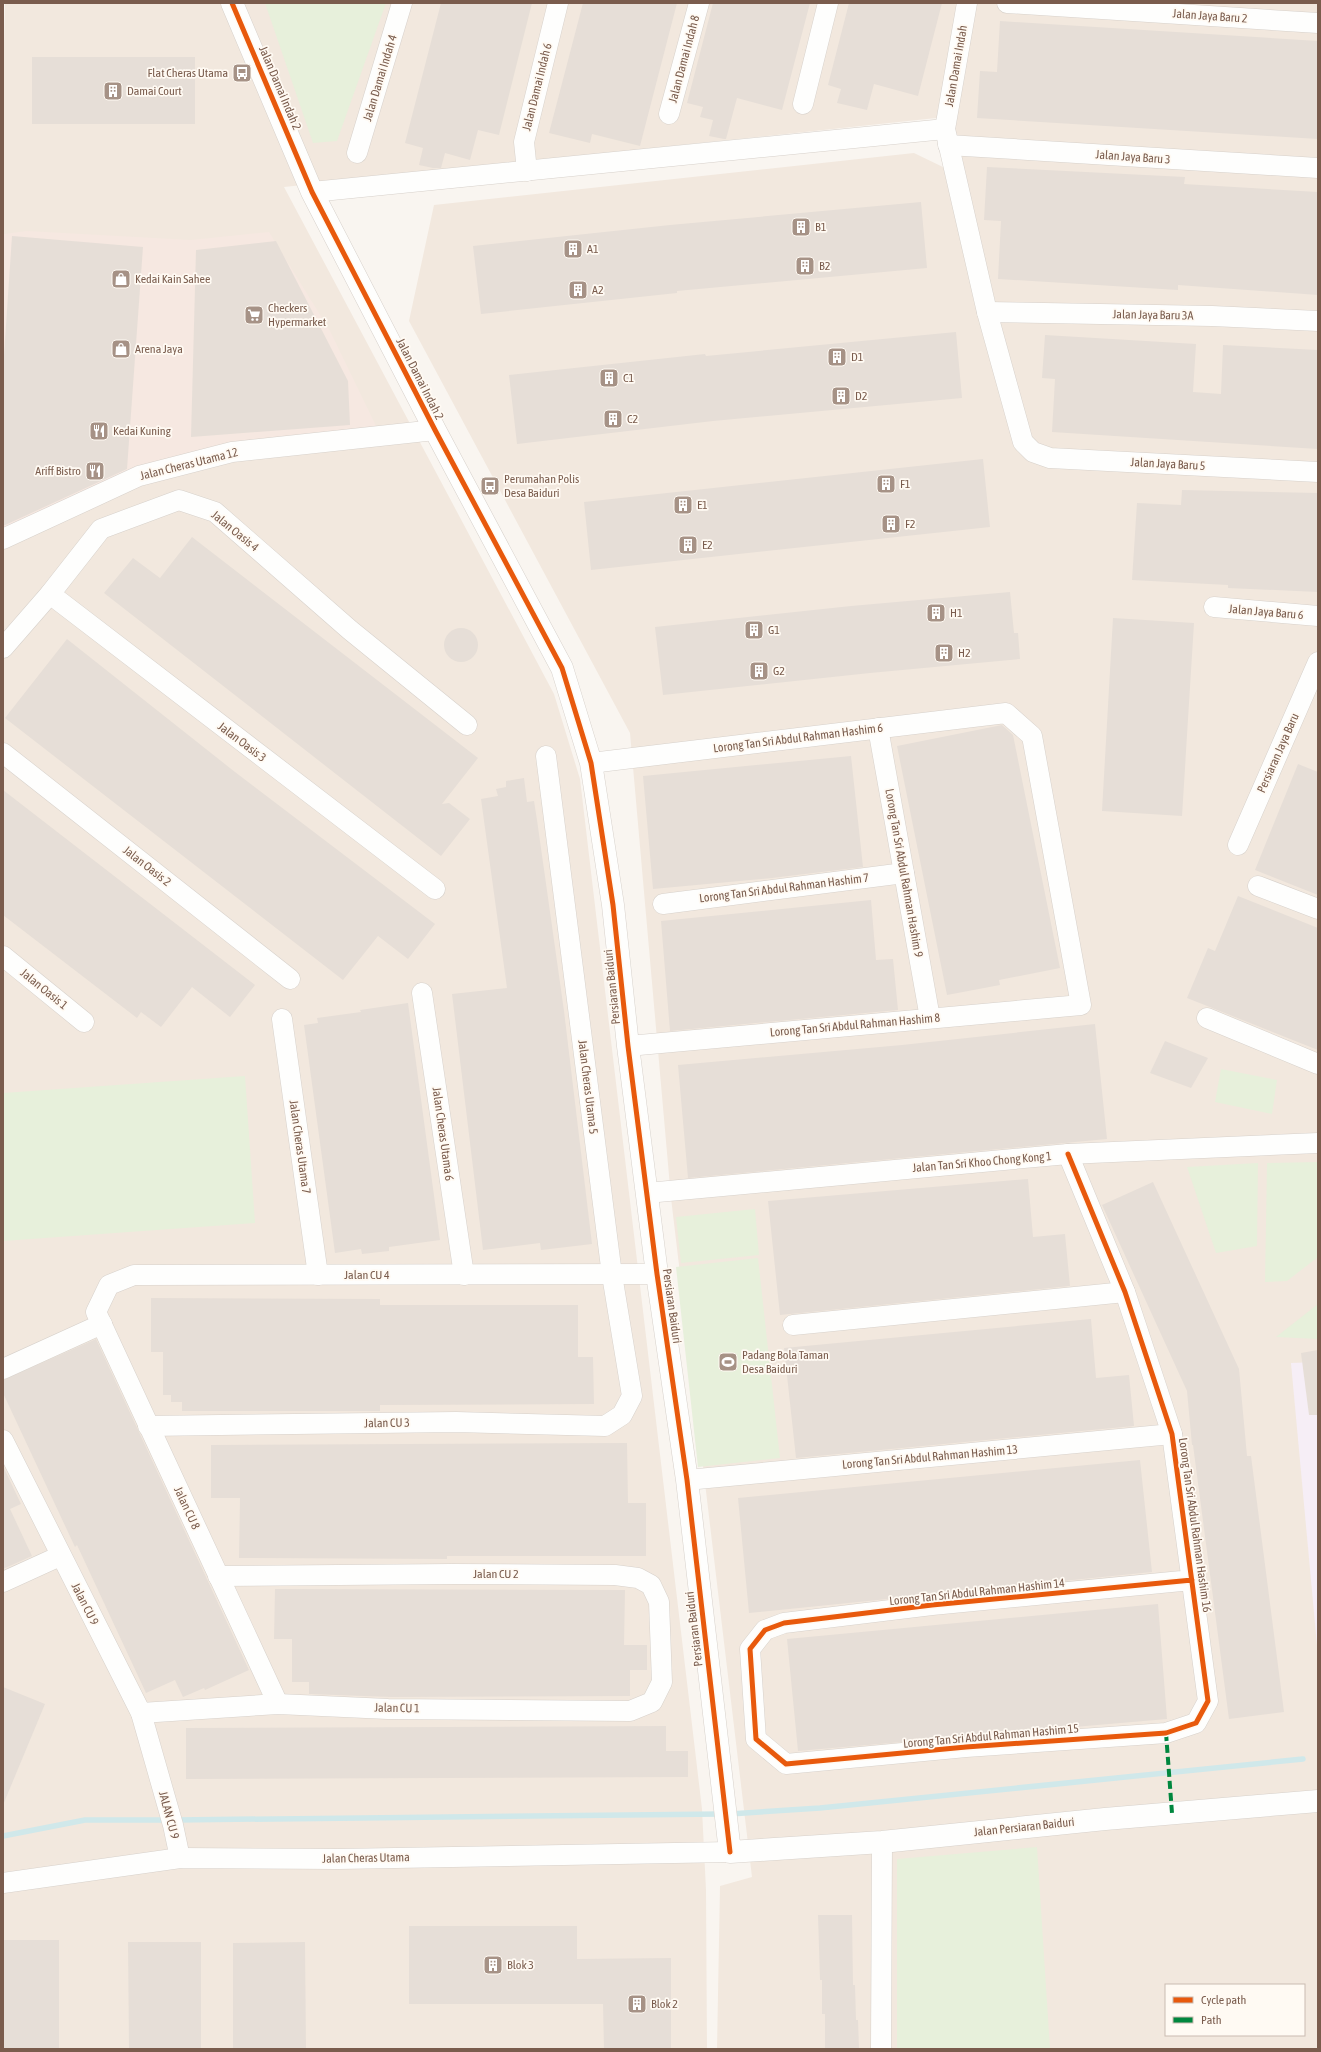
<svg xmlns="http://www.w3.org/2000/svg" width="1321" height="2052" viewBox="0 0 1321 2052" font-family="'Asap Condensed',sans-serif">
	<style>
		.residential { fill: #f2e8de; fill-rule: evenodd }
		.commercial { fill: #f6e8e1 }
		.education { fill: #f6eef6 }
		.green { fill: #e7f0db }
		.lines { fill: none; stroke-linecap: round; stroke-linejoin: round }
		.stream { stroke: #d0e8ea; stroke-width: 5.5 }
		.building { fill: #e6ded7 }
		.minor-casing { stroke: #d7d1cb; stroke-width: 21 }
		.tertiary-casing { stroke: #d7d1cb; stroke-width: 23 }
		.minor { stroke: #fefefd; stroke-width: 20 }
		.tertiary { stroke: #fefefd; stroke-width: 22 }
		.quiet { stroke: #00873e; stroke-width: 4; stroke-dasharray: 8 4; stroke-linecap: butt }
		.cycleway-casing { stroke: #fffaf3; stroke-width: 8 }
		.cycleway { stroke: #e8590c; stroke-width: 5 }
		.labels { text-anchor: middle; stroke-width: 3.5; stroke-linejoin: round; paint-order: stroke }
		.street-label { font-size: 12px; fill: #7a5c4d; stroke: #fffaf3 }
		.poi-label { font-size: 12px; fill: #7a5c4d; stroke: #fffaf3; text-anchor: start }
	</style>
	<rect width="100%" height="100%" fill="#f9f5f0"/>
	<path class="residential" d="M5 3H1318V2049H717L720 1886 752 1877 671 1198 630 733 409 321 434 205 914 153 945 168 955 116 284 187 554 694 580 779 702 1809 706 1890 707 2049H3V83ZM1166 1985H1304V2035H1166Z"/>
	<path class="commercial" d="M27 231 191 240 269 232 330 331 378 430 234 444 3 531V236L4 234Z"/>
	<path class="education" d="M1318 1362V1656L1291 1363Z"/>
	<g class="green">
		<path d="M265 3H386L337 141 313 143Z"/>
		<path d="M1221 1069 1277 1080 1272 1114 1215 1102Z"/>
		<path d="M245 1076 255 1223 3 1241V1093Z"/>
		<path d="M1318 1162V1257L1287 1281 1265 1282 1267 1163Z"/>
		<path d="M1258 1163 1257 1246 1216 1253 1187 1167Z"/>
		<path d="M755 1209 759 1255 681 1263 676 1217Z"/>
		<path d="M758 1258 780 1458 698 1467 676 1267Z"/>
		<path d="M1318 1304V1339L1276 1337Z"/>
		<path d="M1037 1847 1050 2049H897V1859Z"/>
	</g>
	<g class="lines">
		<g class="stream">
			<path d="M730 1814 820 1808 1303 1759"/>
			<path d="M176 1820 721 1814"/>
			<path d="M3 1836 85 1820H167"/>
		</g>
	</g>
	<g class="building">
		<path d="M441 3H532L499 135 478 130 470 160 445 153 441 168H433L419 165 423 148 405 143Z"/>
		<path d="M583 3H677L640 146 592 134 590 143 549 133Z"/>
		<path d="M713 3H810L782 110 737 98 726 139H724L709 136 713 120 700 117 703 107 687 103Z"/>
		<path d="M849 3H942L918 96 874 84 867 110 837 103 841 89 828 85Z"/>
		<path d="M1000 21 1318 41V139L977 118 980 71 997 72Z"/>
		<rect x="32" y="57" width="163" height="67"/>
		<path d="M987 167 1185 177 1184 184 1318 192V295L1178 285V290L998 279 1001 221 984 220Z"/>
		<path d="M921 202 927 268 677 291V293L481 314 473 246 670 225Z"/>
		<path d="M12 236 143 247 127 469 3 526V370Z"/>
		<path d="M276 241 348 381 350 425 191 437 196 250Z"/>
		<path d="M956 332 962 398 713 421 517 444 509 375 705 354 706 356Z"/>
		<path d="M1045 335 1196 344 1193 392 1221 394 1223 345 1318 350V449L1052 432 1055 379 1042 378Z"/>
		<path d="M983 459 990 527 591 570 584 502Z"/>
		<path d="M1182 490 1318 493V592L1228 588V585L1132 580 1137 503 1181 505Z"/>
		<path d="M192 537 478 758 442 804 449 803 470 819 441 856 104 593 133 558 160 578Z"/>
		<path d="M1010 592 1014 633H1018L1020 659 870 673 663 695 655 627 851 606Z"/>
		<path d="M1113 618 1194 623 1182 816 1102 811Z"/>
		<circle cx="461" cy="645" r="17"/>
		<path d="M67 639 235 772 435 924 408 959 378 936 343 980 5 718Z"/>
		<path d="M1002 725 1013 735 1060 968 999 980 1000 985 947 995 897 746Z"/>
		<path d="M851 756 863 867 772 878 653 889 643 776Z"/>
		<path d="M1298 764 1318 772V895L1255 870Z"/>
		<path d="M524 778 527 802 534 801 537 820 564 1011 592 1244 541 1250 540 1243 483 1250 452 994 507 988 481 799 498 796 496 789 506 787V781Z"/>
		<path d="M3 790 255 985 230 1017 192 987 161 1027 141 1012 137 1018 3 915Z"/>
		<path d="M1238 896 1318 928V1050L1187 998 1208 948 1215 951Z"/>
		<path d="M871 900 876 960 893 959 898 1010 670 1031 661 921Z"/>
		<path d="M408 1003 440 1240 389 1247V1251L362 1254 361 1249 335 1253 304 1025 318 1023 317 1018 361 1012 360 1010Z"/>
		<path d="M1095 1024 1107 1139 688 1178 678 1065 902 1045Z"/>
		<path d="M1165 1041 1208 1058 1191 1088 1150 1073Z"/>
		<path d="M1028 1179 1033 1237 1065 1234 1070 1286 780 1315 768 1201Z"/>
		<path d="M1153 1182 1239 1369 1247 1456H1251L1284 1712 1229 1719 1193 1445H1192L1187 1391 1102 1205Z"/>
		<path d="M151 1298 380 1299V1305H578V1357H593L594 1404 380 1405V1411H182V1402H171V1395H163V1352H151Z"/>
		<path d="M1091 1319 1096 1378 1129 1375 1134 1426 796 1458 784 1348Z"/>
		<path d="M96 1339 249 1670 205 1690 204 1688 183 1697 175 1680 146 1693 77 1545 75 1547 3 1393V1380Z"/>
		<path d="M1318 1350V1415H1309L1301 1353Z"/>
		<path d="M627 1443 628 1503H646V1556H447V1559L239 1558 240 1498H211V1445Z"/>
		<path d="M1140 1460 1152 1572 749 1613 738 1498Z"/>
		<path d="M3 1466 21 1504 10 1509 32 1556 3 1569Z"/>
		<path d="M275 1589 625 1590 624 1645H647V1670H630V1696L391 1697 309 1694V1682H292V1639H274Z"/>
		<path d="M1158 1604 1167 1719 798 1751 787 1639Z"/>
		<path d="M3 1687 45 1704 3 1805Z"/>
		<path d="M666 1726V1751H688V1777L186 1779V1728Z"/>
		<path d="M818 1915H852L853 1985H855L856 2020H858L859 2048 825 2049V2014H822V1980H820Z"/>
		<path d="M409 1926H577V1959L671 1958V2049H604L603 2004H409Z"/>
		<rect x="3" y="1940" width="56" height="109"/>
		<path d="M128 1942H201V2049H129Z"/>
		<path d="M305 1942 306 2049H233V1943Z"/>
	</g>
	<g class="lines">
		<g class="minor-casing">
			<g id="minor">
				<path d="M967 3 945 129 987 312 1023 442 1033 452 1050 458 1318 472"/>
				<path d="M1007 3 1318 23"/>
				<path d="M803 104 828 3"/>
				<path d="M669 114 699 3"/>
				<path d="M948 145 1318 168"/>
				<path d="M357 153 402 3"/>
				<path d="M527 171 524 142 558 3"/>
				<path d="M312 192 945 129"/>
				<path d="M987 312 1212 316 1318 321"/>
				<path d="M3 539 139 476 232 452 435 430"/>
				<path d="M50 594 435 889"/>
				<path d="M1214 607 1318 616"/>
				<path d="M3 648 50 594 101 529 179 500 215 512 350 630 467 725"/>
				<path d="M878 728 930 1018"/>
				<path d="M3 753 290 979"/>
				<path d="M591 763 1006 713 1032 736 1081 1005 628 1046"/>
				<path d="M1238 845 1318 662"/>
				<path d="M1258 886 1318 909"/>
				<path d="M663 904 904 873"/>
				<path d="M3 956 84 1022"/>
				<path d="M422 993 464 1275"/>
				<path d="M1207 1018 1318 1064"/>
				<path d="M282 1019 318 1275"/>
				<path d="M1068 1154 1125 1292 1172 1434 1208 1701 1196 1723 1166 1733 966 1747 786 1764 756 1739 750 1649 765 1630 784 1623 932 1605 1192 1580"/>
				<path d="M647 1193 1068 1154 1318 1143"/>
				<path d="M793 1325 1125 1292"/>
				<path d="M3 1369 102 1324"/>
				<path d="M148 1426 456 1422 605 1426 622 1415 632 1396 612 1275 546 756"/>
				<path d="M3 1440 141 1713 173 1825 180 1858"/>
				<path d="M687 1480 1172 1434"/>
				<path d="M3 1582 60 1556"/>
				<path d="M278 1704 96 1312 109 1285 134 1275 657 1274"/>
				<path d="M141 1713 278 1704 388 1709 630 1711 652 1702 662 1682 659 1602 651 1585 638 1578 615 1575 451 1574 218 1576"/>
				<path d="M3 1883 180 1858 338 1859 730 1852"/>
				<path d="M881 2049 882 1842"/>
			</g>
		</g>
		<g class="tertiary-casing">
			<path id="tertiary" d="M232 3 312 192 435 430 562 668 591 763 613 905 628 1046 657 1274 687 1480 730 1852 882 1842 1105 1819 1318 1801"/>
		</g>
		<use href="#minor" class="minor"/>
		<use href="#tertiary" class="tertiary"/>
		<path class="quiet" d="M1166 1733 1172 1813"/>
		<g class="cycleway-casing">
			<g id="cycleway">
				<path d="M232 3 312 192 435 430 562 668 591 763 613 905 628 1046 657 1274 687 1480 730 1852"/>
				<path d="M1068 1154 1125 1292 1172 1434 1208 1701 1196 1723 1166 1733 966 1747 786 1764 756 1739 750 1649 765 1630 784 1623 932 1605 1192 1580"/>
			</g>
		</g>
		<use href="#cycleway" class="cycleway"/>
	</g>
	<defs>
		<g id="bus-square" transform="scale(1)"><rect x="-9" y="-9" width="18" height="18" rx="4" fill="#a69286" stroke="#fffaf3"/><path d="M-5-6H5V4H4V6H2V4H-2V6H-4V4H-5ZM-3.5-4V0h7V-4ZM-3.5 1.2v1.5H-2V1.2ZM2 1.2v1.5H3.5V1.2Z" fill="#fff"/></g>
		<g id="building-square" transform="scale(1)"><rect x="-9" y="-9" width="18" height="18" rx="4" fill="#a69286" stroke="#fffaf3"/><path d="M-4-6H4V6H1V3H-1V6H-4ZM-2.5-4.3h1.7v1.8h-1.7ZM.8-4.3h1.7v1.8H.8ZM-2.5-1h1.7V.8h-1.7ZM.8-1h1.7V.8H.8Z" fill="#fff"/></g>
		<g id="shop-square" transform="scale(1)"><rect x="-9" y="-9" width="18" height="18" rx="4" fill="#a69286" stroke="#fffaf3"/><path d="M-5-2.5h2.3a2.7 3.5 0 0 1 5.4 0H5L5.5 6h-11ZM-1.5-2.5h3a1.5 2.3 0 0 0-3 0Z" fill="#fff"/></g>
		<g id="supermarket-square" transform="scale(1)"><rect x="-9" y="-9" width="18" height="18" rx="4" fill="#a69286" stroke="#fffaf3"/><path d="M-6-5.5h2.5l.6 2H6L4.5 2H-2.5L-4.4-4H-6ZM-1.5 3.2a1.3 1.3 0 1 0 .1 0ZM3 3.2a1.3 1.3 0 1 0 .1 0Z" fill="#fff"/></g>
		<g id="restaurant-square" transform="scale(1)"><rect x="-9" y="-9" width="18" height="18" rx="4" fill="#a69286" stroke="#fffaf3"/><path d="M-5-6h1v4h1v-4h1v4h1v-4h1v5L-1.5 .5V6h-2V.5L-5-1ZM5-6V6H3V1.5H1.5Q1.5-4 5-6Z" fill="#fff"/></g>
		<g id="stadium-square" transform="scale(1)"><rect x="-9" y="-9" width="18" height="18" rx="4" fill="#a69286" stroke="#fffaf3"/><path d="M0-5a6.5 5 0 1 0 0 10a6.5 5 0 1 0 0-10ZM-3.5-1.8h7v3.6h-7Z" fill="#fff"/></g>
	</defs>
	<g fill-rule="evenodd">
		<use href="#bus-square" x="242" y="73"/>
		<use href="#building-square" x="113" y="91"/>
		<use href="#building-square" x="801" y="227"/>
		<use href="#building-square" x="573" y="249"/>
		<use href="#building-square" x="805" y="266"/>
		<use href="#shop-square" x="121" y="279"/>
		<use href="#building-square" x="578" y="290"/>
		<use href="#supermarket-square" x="254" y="315"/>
		<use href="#shop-square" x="121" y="349"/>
		<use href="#building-square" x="837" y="357"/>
		<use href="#building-square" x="609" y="378"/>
		<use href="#building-square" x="841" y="396"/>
		<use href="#building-square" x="613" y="419"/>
		<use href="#restaurant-square" x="99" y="431"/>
		<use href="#restaurant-square" x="95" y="471"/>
		<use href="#building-square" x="886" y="484"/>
		<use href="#bus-square" x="490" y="486"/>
		<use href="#building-square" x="683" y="505"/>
		<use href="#building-square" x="891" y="524"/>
		<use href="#building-square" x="688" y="545"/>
		<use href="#building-square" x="936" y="613"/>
		<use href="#building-square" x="754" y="630"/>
		<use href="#building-square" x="944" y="653"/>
		<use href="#building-square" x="759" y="671"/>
		<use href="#stadium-square" x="728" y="1362"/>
		<use href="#building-square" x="493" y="1965"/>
		<use href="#building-square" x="637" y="2004"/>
	</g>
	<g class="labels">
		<g class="street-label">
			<text transform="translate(1210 16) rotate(4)" y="4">Jalan Jaya Baru 2</text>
			<text transform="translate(684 59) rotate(-75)" y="4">Jalan Damai Indah 8</text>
			<text transform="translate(956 66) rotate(-80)" y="4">Jalan Damai Indah</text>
			<text transform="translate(380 78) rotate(-73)" y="4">Jalan Damai Indah 4</text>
			<text transform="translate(537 87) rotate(-76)" y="4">Jalan Damai Indah 6</text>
			<text transform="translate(280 88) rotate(67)" y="4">Jalan Damai Indah 2</text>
			<text transform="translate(1133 157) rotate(4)" y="4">Jalan Jaya Baru 3</text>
			<text transform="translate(1153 315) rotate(1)" y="4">Jalan Jaya Baru 3A</text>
			<text transform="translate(420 379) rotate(63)" y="4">Jalan Damai Indah 2</text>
			<text transform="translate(189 464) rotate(-14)" y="4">Jalan Cheras Utama 12</text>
			<text transform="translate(1168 464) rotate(3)" y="4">Jalan Jaya Baru 5</text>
			<text transform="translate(235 531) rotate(39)" y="4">Jalan Oasis 4</text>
			<text transform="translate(1266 612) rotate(5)" y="4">Jalan Jaya Baru 6</text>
			<text transform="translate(798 738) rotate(-7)" y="4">Lorong Tan Sri Abdul Rahman Hashim 6</text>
			<text transform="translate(242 742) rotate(37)" y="4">Jalan Oasis 3</text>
			<text transform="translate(1278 753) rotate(-66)" y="4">Persiaran Jaya Baru</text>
			<text transform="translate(147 866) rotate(38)" y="4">Jalan Oasis 2</text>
			<text transform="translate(904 873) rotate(80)" y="4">Lorong Tan Sri Abdul Rahman Hashim 9</text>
			<text transform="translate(784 888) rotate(-7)" y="4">Lorong Tan Sri Abdul Rahman Hashim 7</text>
			<text transform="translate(612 987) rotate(-96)" y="4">Persiaran Baiduri</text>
			<text transform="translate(44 989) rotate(39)" y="4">Jalan Oasis 1</text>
			<text transform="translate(855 1025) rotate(-5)" y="4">Lorong Tan Sri Abdul Rahman Hashim 8</text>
			<text transform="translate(588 1087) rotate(83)" y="4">Jalan Cheras Utama 5</text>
			<text transform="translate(443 1134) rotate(82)" y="4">Jalan Cheras Utama 6</text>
			<text transform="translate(300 1147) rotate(82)" y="4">Jalan Cheras Utama 7</text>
			<text transform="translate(982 1162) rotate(-5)" y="4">Jalan Tan Sri Khoo Chong Kong 1</text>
			<text x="367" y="1279">Jalan CU 4</text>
			<text transform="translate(672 1306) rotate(82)" y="4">Persiaran Baiduri</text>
			<text transform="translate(387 1423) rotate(-1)" y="4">Jalan CU 3</text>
			<text transform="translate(930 1457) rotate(-5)" y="4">Lorong Tan Sri Abdul Rahman Hashim 13</text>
			<text transform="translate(187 1508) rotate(65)" y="4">Jalan CU 8</text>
			<text transform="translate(1195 1525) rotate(82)" y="4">Lorong Tan Sri Abdul Rahman Hashim 16</text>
			<text x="496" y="1578">Jalan CU 2</text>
			<text transform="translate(977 1592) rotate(-6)" y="4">Lorong Tan Sri Abdul Rahman Hashim 14</text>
			<text transform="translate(85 1604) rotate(63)" y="4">Jalan CU 9</text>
			<text transform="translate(694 1629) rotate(-97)" y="4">Persiaran Baiduri</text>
			<text transform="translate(397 1708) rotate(1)" y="4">Jalan CU 1</text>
			<text transform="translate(991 1736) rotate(-5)" y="4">Lorong Tan Sri Abdul Rahman Hashim 15</text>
			<text transform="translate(169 1815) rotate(75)" y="4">JALAN CU 9</text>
			<text transform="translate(1024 1827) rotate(-6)" y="4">Jalan Persiaran Baiduri</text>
			<text transform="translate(366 1858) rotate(-1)" y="4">Jalan Cheras Utama</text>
		</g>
		<g class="poi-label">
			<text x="228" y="77" text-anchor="end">Flat Cheras Utama</text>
			<text x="127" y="95">Damai Court</text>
			<text x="815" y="231">B1</text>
			<text x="587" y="253">A1</text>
			<text x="819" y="270">B2</text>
			<text x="135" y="283">Kedai Kain Sahee</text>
			<text x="592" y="294">A2</text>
			<text x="268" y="312">Checkers<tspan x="268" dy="14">Hypermarket</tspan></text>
			<text x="135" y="353">Arena Jaya</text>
			<text x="851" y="361">D1</text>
			<text x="623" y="382">C1</text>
			<text x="855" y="400">D2</text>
			<text x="627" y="423">C2</text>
			<text x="113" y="435">Kedai Kuning</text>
			<text x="81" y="475" text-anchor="end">Ariff Bistro</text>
			<text x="504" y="483">Perumahan Polis<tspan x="504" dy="14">Desa Baiduri</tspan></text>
			<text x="900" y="488">F1</text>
			<text x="697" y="509">E1</text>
			<text x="905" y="528">F2</text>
			<text x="702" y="549">E2</text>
			<text x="950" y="617">H1</text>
			<text x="768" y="634">G1</text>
			<text x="958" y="657">H2</text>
			<text x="773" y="675">G2</text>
			<text x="742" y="1359">Padang Bola Taman<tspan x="742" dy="14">Desa Baiduri</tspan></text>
			<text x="507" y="1969">Blok 3</text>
			<text x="651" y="2008">Blok 2</text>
		</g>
	</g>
	<rect width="1321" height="2052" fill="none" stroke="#7a5c4d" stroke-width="8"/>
	<rect x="1165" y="1984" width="140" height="52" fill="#fffaf3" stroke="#cabbb1"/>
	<rect x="1173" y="1997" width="20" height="6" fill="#e8590c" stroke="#cabbb1"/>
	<text x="1201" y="2004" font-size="12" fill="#7a5c4d">Cycle path</text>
	<rect x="1173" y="2017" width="20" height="6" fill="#00873e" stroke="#cabbb1"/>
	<text x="1201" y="2024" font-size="12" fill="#7a5c4d">Path</text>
</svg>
